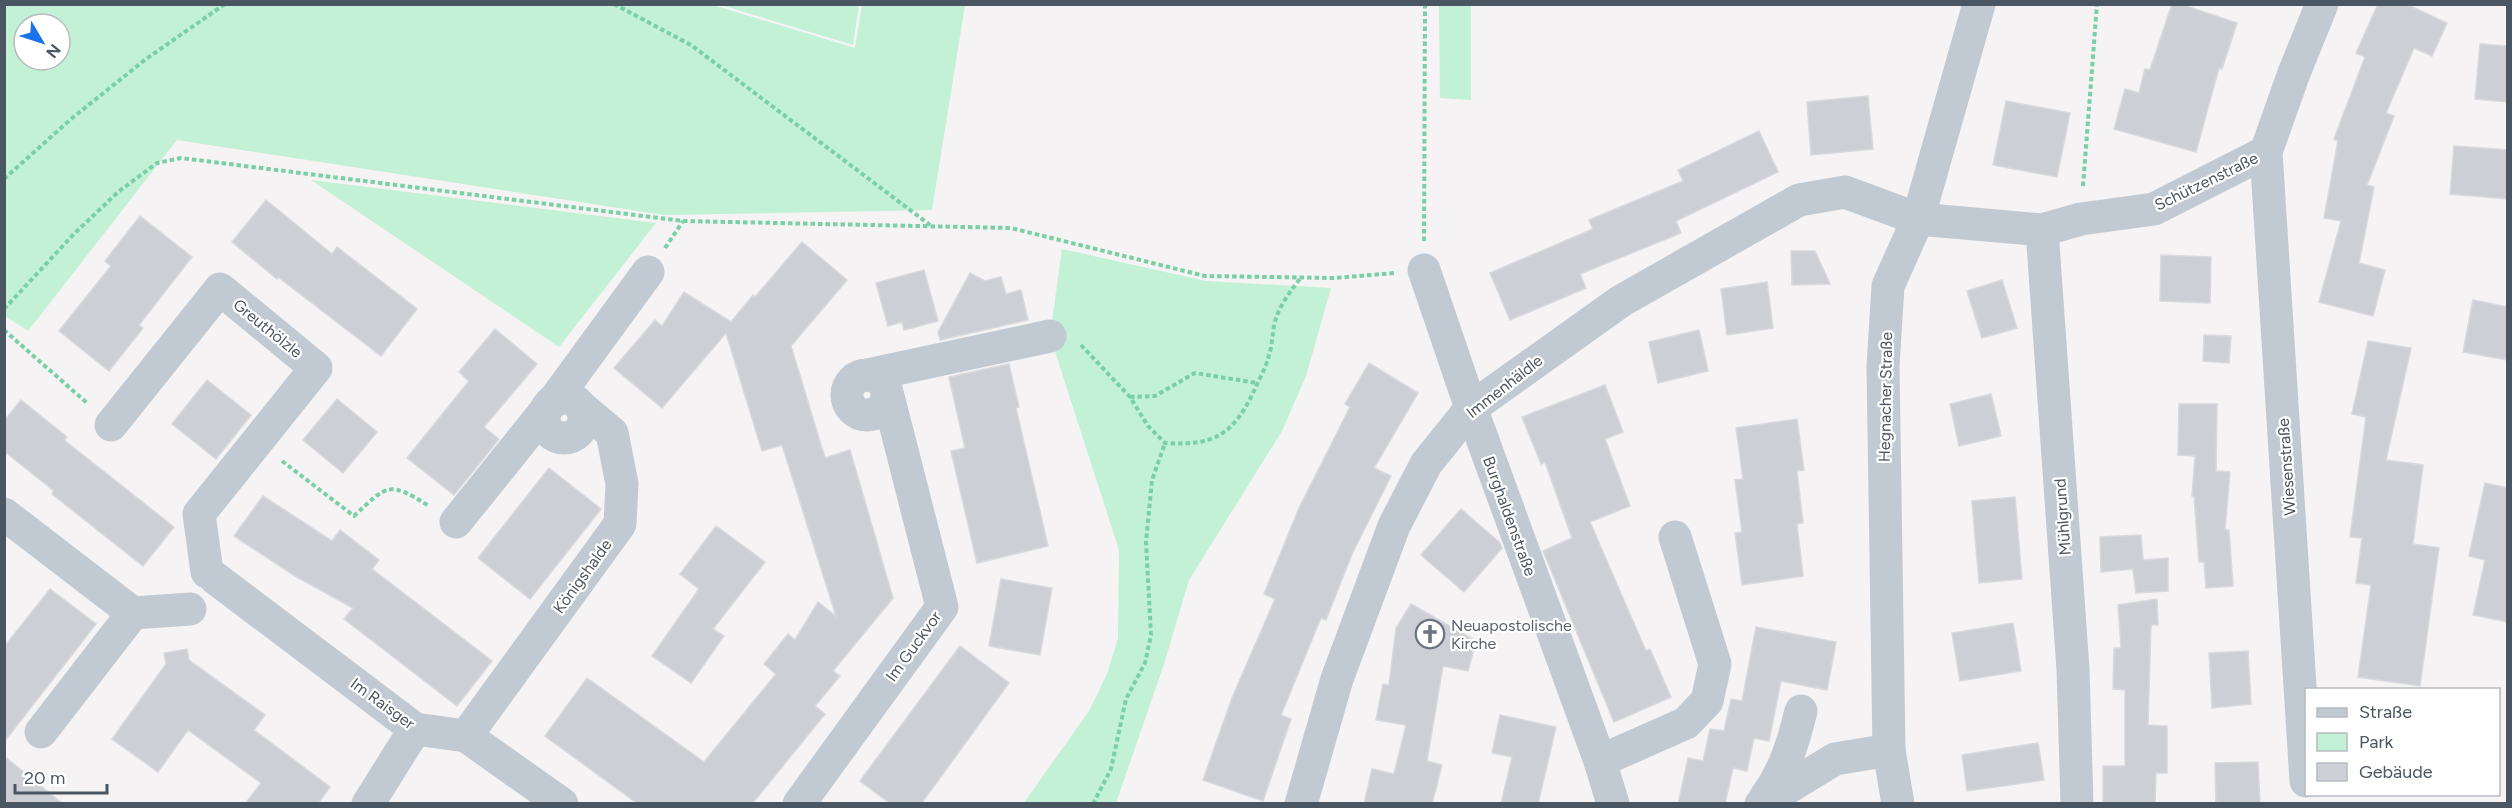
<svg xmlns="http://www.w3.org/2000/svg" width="2512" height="808" viewBox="0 0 2512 808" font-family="Figtree,sans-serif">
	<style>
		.green { fill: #c3f1d5; fill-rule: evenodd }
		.building { fill: #cdcfd5; stroke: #d7d9de; stroke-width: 1.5 }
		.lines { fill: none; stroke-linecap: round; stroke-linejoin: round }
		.path { stroke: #7ad0a6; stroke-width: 4; stroke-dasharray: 4.5 3; stroke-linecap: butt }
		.minor { stroke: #c1cad2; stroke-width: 33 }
		.labels { text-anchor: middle; stroke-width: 4.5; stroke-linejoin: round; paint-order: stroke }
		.street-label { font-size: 16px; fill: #4a5661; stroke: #fff }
		.worship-label { font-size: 16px; fill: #5b616d; stroke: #fff; text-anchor: start }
	</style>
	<rect width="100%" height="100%" fill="#f5f3f3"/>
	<g class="green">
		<path d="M4 5H713L855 48 862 5H965L932 210 664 215 177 140 28 331 5 316ZM24 24H60V60H24Z"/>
		<path d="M721 5H859L853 45Z"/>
		<path d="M1439 5H1471V100L1440 98Z"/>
		<path d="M311 180 656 223 559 347Z"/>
		<path d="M1062 249 1206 281 1331 288 1306 376 1282 431 1189 580 1164 664 1116 803 1023 804 1089 711 1107 674 1118 638 1119 550 1050 336Z"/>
	</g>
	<g class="building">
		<path d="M2172 4H2180L2237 23 2222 69 2219 68 2196 152 2114 129 2125 89 2139 93 2145 69 2150 70Z"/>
		<path d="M2378 4H2406L2447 23 2432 56 2414 48 2386 113 2394 116 2367 185 2374 187 2359 263 2385 270 2373 316 2319 302 2341 221 2324 218 2338 141 2334 139 2365 57 2356 53Z"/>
		<path d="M2480 44 2508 46V102L2475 99Z"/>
		<path d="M1868 96 1873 149 1811 155 1807 102Z"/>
		<path d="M2006 101 2070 113 2057 177 1993 165Z"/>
		<path d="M1759 131 1778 172 1676 221 1681 233 1580 274 1586 288 1510 320 1490 273 1593 229 1589 220 1683 181 1678 170Z"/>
		<path d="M2454 146 2508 150V199L2450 194Z"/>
		<path d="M266 200 332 254 337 247 417 309 381 356 278 277 277 279 232 242Z"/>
		<path d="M140 216 192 257 139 325 143 328 109 371 59 331 111 266 105 261Z"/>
		<path d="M802 242 847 280 791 346 825 458 850 450 893 598 833 671 840 676 815 706 825 714 752 804H638L545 736 587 678 704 762 776 674 764 664 788 634 795 640 818 602 836 616 782 445 762 451 726 333 662 408 614 368 655 320 662 326 684 292 731 322 753 295 755 297Z"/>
		<path d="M1791 251H1815L1830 284 1792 285Z"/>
		<path d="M2161 255 2211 257 2210 303 2160 301Z"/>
		<path d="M924 270 938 321 904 330 902 322 888 326 876 283Z"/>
		<path d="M970 273 985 281 1001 277 1006 294 1021 290 1028 320 940 340 938 332Z"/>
		<path d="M2002 280 2017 328 1982 338 1967 291Z"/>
		<path d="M1767 282 1773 328 1727 335 1721 289Z"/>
		<path d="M2473 300 2508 307V360L2463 352Z"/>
		<path d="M495 329 537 364 484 427 499 439 454 495 407 458 469 381 459 372Z"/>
		<path d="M1699 330 1708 371 1658 383 1649 342Z"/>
		<path d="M2204 335 2231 336 2229 363 2203 361Z"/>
		<path d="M2368 341 2411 348 2386 460 2423 465 2413 544 2439 548 2420 686 2358 677 2371 585 2356 583 2362 538 2350 537 2366 417 2352 414Z"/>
		<path d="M1369 363 1418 393 1374 468 1391 476 1352 554 1326 620 1321 618 1281 715 1291 719 1263 801 1203 780 1232 698 1275 599 1264 594 1299 508 1350 407 1345 404Z"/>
		<path d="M1009 364 1019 407 1016 408 1048 546 977 563 951 451 965 448 949 377Z"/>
		<path d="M207 380 251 415 216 459 172 424Z"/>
		<path d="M1605 385 1623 432 1605 439 1630 506 1590 522 1646 651 1650 649 1671 697 1614 722 1543 551 1572 538 1545 462 1541 464 1522 417Z"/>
		<path d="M1991 394 2001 436 1959 446 1950 404Z"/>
		<path d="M337 399 377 432 343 473 303 440Z"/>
		<path d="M21 400 67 437 64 440 174 527 143 566 52 494 54 491 4 451V421Z"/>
		<path d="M2179 404H2217L2216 471 2230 472 2225 530H2229L2233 586 2206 588 2204 562H2199L2194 496H2192L2195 456 2178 455Z"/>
		<path d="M1797 419 1804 470 1797 471 1803 523 1797 524 1803 576 1742 585 1735 533 1742 532 1735 480 1743 479 1736 428Z"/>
		<path d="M549 468 601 509 530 599 478 558Z"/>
		<path d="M2485 483 2508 488V622L2473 615 2485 560 2469 556Z"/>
		<path d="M263 496 332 541 340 530 379 560 372 569 492 661 457 706 344 619 353 608 295 576 234 536Z"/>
		<path d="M2015 497 2022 579 1979 583 1972 501Z"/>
		<path d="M1461 509 1500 543 1502 548 1464 592 1421 555Z"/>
		<path d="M716 526 765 562 713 629 724 636 691 683 652 656 699 589 680 574Z"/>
		<path d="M2141 535 2143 560 2168 558V591L2136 593 2133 569 2101 572 2100 537Z"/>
		<path d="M1001 579 1052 588 1040 655 989 646Z"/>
		<path d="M50 589 96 624 4 742V647Z"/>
		<path d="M2157 599 2158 625H2151L2148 725 2167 726V773H2156L2155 803H2103V766H2125V690L2113 689 2114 648H2121L2118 605Z"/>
		<path d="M1411 604 1476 641 1468 671 1443 666 1427 761 1442 765 1432 804H1364L1372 769 1394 774 1406 725 1376 720 1383 684 1389 685 1396 628Z"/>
		<path d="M2013 623 2021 671 1960 681 1952 633Z"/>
		<path d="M1756 627 1836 642 1827 690 1781 681 1769 741 1754 738 1747 771 1733 768 1725 804H1678L1688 758 1703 761 1710 729 1724 731 1731 699 1742 701Z"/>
		<path d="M960 646 1009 683 921 804H891L860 781Z"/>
		<path d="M187 649 189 660 265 715 254 730 330 787 318 804H245L261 783 188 730 158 772 112 739 166 664 164 653Z"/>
		<path d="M2248 651 2251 704 2212 708 2209 653Z"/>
		<path d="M1500 715 1556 727 1538 804H1501L1512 757 1492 753Z"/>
		<path d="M2038 743 2044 780 1967 791 1962 755Z"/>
		<path d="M4 756 63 804H4Z"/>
		<path d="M2258 762 2260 804H2216L2215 763Z"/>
	</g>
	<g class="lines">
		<g class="path">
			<path d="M614 4 691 45 930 225"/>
			<path d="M4 179 71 119 146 59 225 4"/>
			<path d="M2083 186 2097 4"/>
			<path d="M1424 241 1425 4"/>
			<path d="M665 248 683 221"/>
			<path d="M4 309 74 234 118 192 157 163 181 158 683 221 1011 228 1205 276 1334 278 1395 273"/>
			<path d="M4 330 87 403"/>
			<path d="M1081 345 1130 397 1148 426 1165 443C1213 446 1232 436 1253 393 1258 381 1266 368 1269 355 1273 343 1272 330 1276 318 1281 304 1291 290 1300 279"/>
			<path d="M1130 397 1155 396 1195 373 1257 383"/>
			<path d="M282 461 354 516C388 484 389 481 429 506"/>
			<path d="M1093 804 1111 769 1126 699 1145 663 1151 635 1146 542 1152 480 1165 443"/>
		</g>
		<g class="minor">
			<path d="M2042 230 2073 669 2077 804"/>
			<path d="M1424 270 1471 408 1600 761 1613 804"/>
			<path d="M868 375 1050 336"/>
			<circle cx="867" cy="395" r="20"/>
			<circle cx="564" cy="418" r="20"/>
			<path d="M553 402 648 272"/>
			<path d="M111 425 220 289 316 368 199 514 207 572"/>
			<path d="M4 514 133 613 190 609"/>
			<path d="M456 522 546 410"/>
			<path d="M215 578 415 729 466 736 562 804"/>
			<path d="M41 732 133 613"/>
			<path d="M466 736 620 524 622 484 612 433 580 406"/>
			<path d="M1600 761 1686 723 1707 701 1715 664 1675 537"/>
			<path d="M2306 781 2266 152 2294 73 2322 4"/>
			<path d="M1765 798C1785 771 1793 743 1801 711"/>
			<path d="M368 804 415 729"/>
			<path d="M799 804 942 607 888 396"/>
			<path d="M1301 804 1337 679 1394 526 1426 464 1471 408 1621 301 1799 200 1845 192 1918 219 2042 230 2081 219 2154 209 2266 152"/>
			<path d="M1761 804 1835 759 1889 750"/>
			<path d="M1898 804 1889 750 1883 366 1888 286 1918 219 1979 4"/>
		</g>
	</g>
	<defs>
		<g id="church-ring" transform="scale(1.5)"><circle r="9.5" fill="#fff" stroke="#6b7280" stroke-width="1.5"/><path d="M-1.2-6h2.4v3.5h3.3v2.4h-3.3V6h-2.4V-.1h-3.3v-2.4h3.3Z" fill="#6b7280"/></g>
	</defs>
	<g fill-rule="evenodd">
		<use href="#church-ring" x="1430" y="634"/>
	</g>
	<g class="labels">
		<g class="street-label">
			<text transform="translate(2206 181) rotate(-26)" y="6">Schützenstraße</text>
			<text transform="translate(268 328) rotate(39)" y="6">Greuthölzle</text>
			<text transform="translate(1504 386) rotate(-38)" y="6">Immenhäldle</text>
			<text transform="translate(1885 397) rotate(-89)" y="6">Hegnacher Straße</text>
			<text transform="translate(2286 467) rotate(-94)" y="6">Wiesenstraße</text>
			<text transform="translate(1510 516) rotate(70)" y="6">Burghaldenstraße</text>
			<text transform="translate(2062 517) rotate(-94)" y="6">Mühlgrund</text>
			<text transform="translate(582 576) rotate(-54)" y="6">Königshalde</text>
			<text transform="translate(913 646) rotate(-54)" y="6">Im Guckvor</text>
			<text transform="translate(383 703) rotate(36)" y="6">Im Raisger</text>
		</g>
		<g class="worship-label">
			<text x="1451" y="631">Neuapostolische<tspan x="1451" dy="18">Kirche</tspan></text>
		</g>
	</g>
	<rect width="2512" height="808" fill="none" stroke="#4a5661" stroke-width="12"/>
	<rect x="2305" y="688" width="195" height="108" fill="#ffffff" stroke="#b7bbc0" stroke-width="1.5"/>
	<rect x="2317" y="708" width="30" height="9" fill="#c1cad2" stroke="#b7bbc0" stroke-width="1.5"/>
	<text x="2359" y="718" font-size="18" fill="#4a5661">Straße</text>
	<rect x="2317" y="733" width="30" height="18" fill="#c3f1d5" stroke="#b7bbc0" stroke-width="1.5"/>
	<text x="2359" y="748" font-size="18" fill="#4a5661">Park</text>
	<rect x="2317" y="763" width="30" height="18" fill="#cdcfd5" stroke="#b7bbc0" stroke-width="1.5"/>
	<text x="2359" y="778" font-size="18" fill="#4a5661">Gebäude</text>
	<g transform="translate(42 42) rotate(129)"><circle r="28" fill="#ffffff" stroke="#b7bbc0" stroke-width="1.5"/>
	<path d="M0-4.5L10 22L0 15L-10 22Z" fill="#1a73e8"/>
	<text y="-9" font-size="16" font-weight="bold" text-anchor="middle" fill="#4a5661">N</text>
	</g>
	<path d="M15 784v9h92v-9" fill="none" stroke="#4a5661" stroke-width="3"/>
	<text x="24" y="784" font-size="18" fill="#4a5661" stroke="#ffffff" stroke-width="4.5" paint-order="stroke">20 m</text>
</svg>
